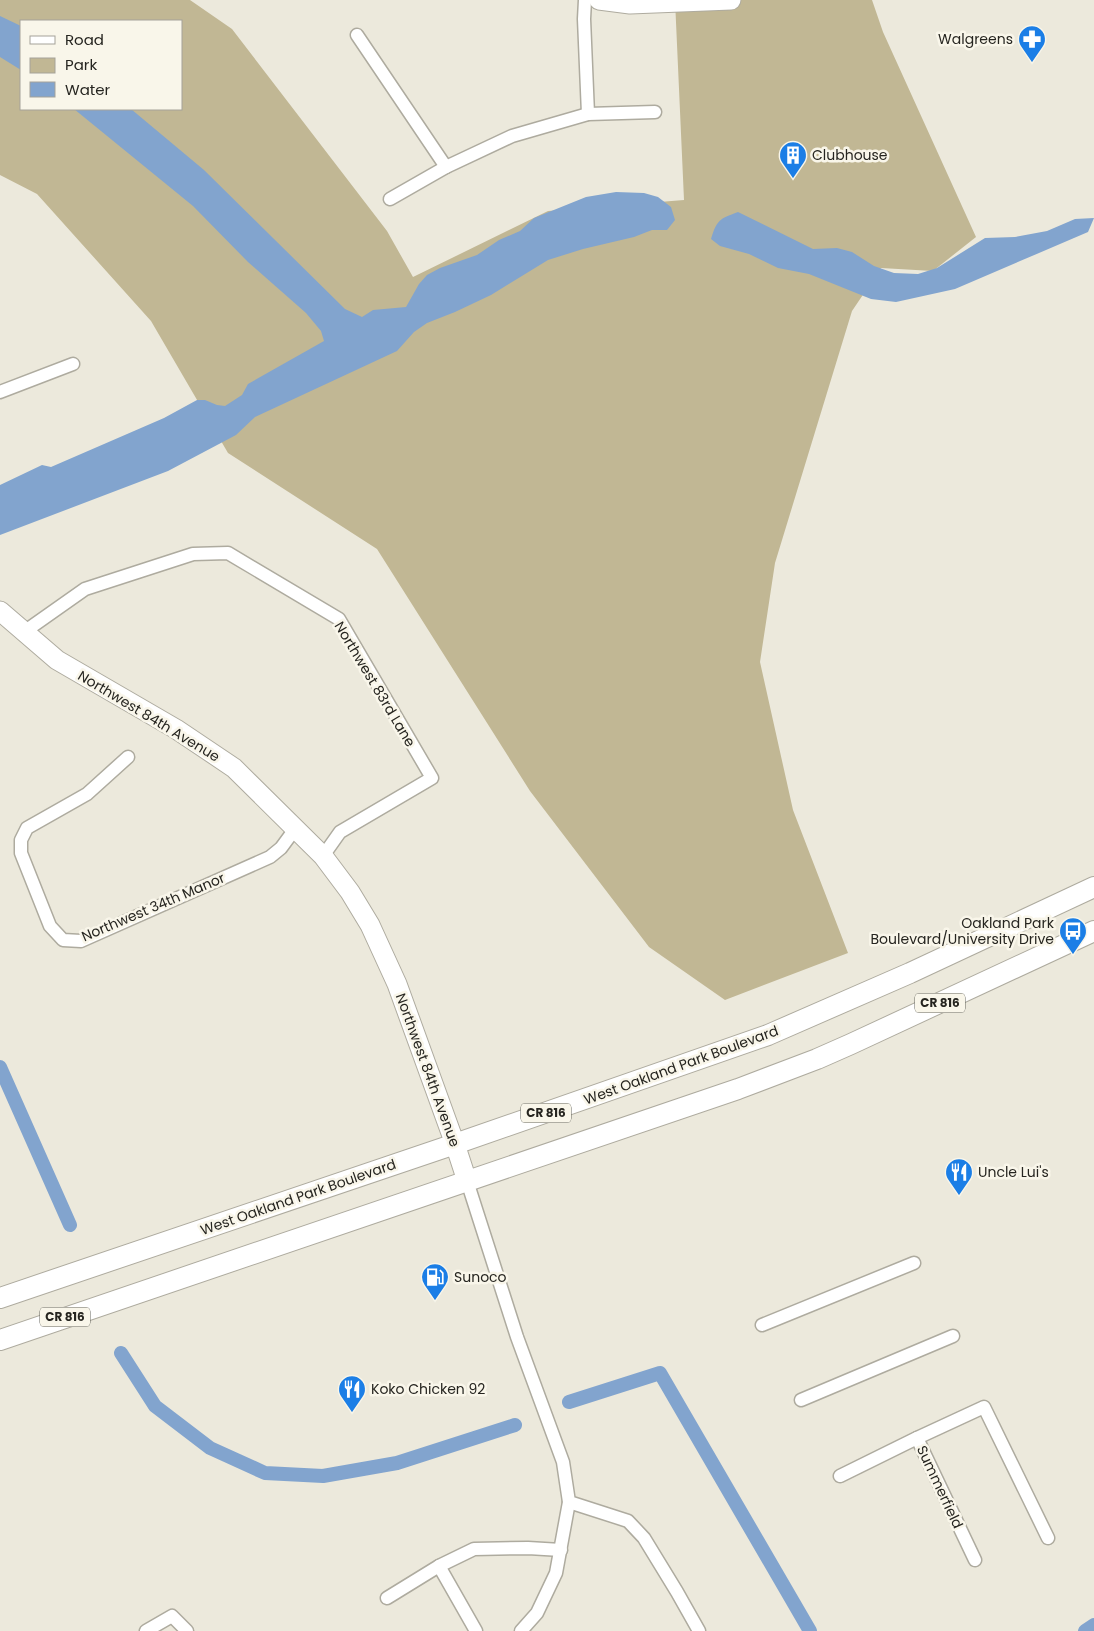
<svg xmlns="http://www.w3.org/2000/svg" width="1094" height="1631" viewBox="0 0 1094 1631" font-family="Poppins,sans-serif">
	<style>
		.green { fill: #c1b794; fill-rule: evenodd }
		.water { fill: #82a4ce }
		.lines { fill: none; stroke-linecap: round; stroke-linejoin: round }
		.canal { stroke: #82a4ce; stroke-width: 14 }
		.street-casing { stroke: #aeab9f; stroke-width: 15 }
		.secondary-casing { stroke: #aeab9f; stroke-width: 21 }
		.primary-casing { stroke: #aeab9f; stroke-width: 22 }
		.street { stroke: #fff; stroke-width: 12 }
		.secondary { stroke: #fff; stroke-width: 19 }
		.primary { stroke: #fff; stroke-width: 20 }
		.labels { text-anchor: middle; stroke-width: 5; stroke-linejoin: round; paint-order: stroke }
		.shield { fill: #f9f6ea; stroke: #65645d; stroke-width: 1 }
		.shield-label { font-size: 12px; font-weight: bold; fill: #262520 }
		.poi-label { font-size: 14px; fill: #262520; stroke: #f9f6ea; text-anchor: start }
		.street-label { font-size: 14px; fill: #262520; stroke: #f9f6ea }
	</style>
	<rect width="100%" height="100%" fill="#ece9dc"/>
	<path class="green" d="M0 0H190L232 29 387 231 413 277 548 211 684 200 675 0H872L883 32 976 237 933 271 881 268 852 311 775 563 760 662 793 810 848 953 725 1000 649 947 530 791 377 549 228 453 151 321 37 194 0 175ZM21 21H181V109H21Z"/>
	<g class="water">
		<path d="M0 16 21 26V70L0 57Z"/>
		<path d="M74 109H131L204 170 345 309 362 317 373 310 406 307 419 284 427 275 440 268 477 255 499 240 520 231 534 218 586 197 616 192 644 193 658 197 671 207 675 220 667 230H652L634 237 583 249 548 260 491 295 455 312 427 323 414 332 397 351 255 417 236 435 168 471 0 535V485L42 465 51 467 164 418 197 400H205L217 405 225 406 242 395 248 384 324 341 321 331 306 313 248 262 193 206Z"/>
		<path d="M738 212 813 249 837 248 852 252 874 266 894 273 918 274 937 268 985 238 1015 237 1047 231 1075 219 1094 218 1088 232 955 289 896 302 871 299 809 274 778 268 749 254 720 246 711 239C717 220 719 219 738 212Z"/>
	</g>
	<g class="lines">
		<g class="canal">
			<path d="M0 1067 70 1225"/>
			<path d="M121 1353 155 1406 210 1448 265 1473 323 1476 397 1463 515 1425"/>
			<path d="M569 1402 660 1373 810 1631"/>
			<path d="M1085 1631 1094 1625"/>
		</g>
		<g class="street-casing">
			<g id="street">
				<path d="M585 0 584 19 588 114"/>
				<path d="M357 35 446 167 512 136 588 114 655 112"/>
				<path d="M390 199 446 167"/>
				<path d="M0 392 73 364"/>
				<path d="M24 632 85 589 193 554 228 553 339 619 432 778 340 832 323 856"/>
				<path d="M128 757 87 794 27 828 21 840V853L50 926 63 940 81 941 270 857 281 848 295 829"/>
				<path d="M467 1181 517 1337 563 1462 569 1502 628 1521 644 1538 677 1592 699 1631"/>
				<path d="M762 1325 914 1263"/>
				<path d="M801 1400 953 1336"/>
				<path d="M917 1438 984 1407 1048 1538"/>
				<path d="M840 1476 917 1438 975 1560"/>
				<path d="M439 1566 476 1631"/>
				<path d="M387 1598 439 1566 474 1549 528 1548 561 1550"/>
				<path d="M146 1631 172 1616 187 1631"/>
				<path d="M521 1631 537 1613 556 1573 569 1502"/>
			</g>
		</g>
		<g class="secondary-casing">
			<g id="secondary">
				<path d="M599 0 630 4 731 0"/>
				<path d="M0 611 57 660 176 729 234 768 323 856 350 892 370 925 397 984 455 1144 467 1181"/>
			</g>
		</g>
		<g class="primary-casing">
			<g id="primary">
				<path d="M0 1298 455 1144 768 1035 910 973 1094 887"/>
				<path d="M0 1340 738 1089 817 1059 851 1044 1094 931"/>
			</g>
		</g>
		<use href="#street" class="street"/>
		<use href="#secondary" class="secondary"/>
		<use href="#primary" class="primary"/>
	</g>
	<defs>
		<g id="pharmacy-pin" transform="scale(1.4375)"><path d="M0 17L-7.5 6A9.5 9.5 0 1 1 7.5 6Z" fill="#1b7ee6" stroke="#f9f6ea"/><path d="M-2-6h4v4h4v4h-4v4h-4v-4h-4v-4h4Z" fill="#fff"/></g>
		<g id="building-pin" transform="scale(1.4375)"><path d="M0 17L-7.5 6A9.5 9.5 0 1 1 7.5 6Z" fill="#1b7ee6" stroke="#f9f6ea"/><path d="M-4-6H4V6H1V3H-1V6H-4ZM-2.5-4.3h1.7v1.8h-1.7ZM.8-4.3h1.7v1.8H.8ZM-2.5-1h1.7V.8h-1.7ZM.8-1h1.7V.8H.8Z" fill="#fff"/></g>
		<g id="bus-pin" transform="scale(1.4375)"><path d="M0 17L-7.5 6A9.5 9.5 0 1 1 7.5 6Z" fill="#1b7ee6" stroke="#f9f6ea"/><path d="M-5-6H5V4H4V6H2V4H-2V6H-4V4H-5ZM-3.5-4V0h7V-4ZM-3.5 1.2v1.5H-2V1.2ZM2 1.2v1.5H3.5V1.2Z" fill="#fff"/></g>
		<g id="restaurant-pin" transform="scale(1.4375)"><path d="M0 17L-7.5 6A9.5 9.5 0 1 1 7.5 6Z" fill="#1b7ee6" stroke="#f9f6ea"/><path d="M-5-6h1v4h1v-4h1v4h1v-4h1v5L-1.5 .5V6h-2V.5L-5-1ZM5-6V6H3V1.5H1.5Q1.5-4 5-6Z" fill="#fff"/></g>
		<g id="fuel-pin" transform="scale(1.4375)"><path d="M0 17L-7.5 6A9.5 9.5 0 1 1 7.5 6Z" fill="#1b7ee6" stroke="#f9f6ea"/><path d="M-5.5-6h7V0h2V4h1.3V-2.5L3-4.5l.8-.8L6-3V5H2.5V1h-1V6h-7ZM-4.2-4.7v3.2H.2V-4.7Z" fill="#fff"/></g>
	</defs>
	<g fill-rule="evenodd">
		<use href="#pharmacy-pin" x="1032" y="39"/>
		<use href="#building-pin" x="793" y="155"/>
		<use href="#bus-pin" x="1073" y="931"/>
		<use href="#restaurant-pin" x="959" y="1172"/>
		<use href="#fuel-pin" x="435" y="1277"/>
		<use href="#restaurant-pin" x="352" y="1389"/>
	</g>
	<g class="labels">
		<g class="shield">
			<rect x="915" y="993.5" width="50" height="19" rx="4"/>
			<rect x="521" y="1103.5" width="50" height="19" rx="4"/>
			<rect x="40" y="1307.5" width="50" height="19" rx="4"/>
		</g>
		<g class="shield-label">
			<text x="940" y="1007">CR 816</text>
			<text x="546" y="1117">CR 816</text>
			<text x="65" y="1321">CR 816</text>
		</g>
		<g class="poi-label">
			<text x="1013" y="44" text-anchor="end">Walgreens</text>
			<text x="812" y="160">Clubhouse</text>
			<text x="1054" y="928" text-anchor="end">Oakland Park<tspan x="1054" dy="16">Boulevard/University Drive</tspan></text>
			<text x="978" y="1177">Uncle Lui's</text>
			<text x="454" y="1282">Sunoco</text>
			<text x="371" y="1394">Koko Chicken 92</text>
		</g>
		<g class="street-label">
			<text transform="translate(375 684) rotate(59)" y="5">Northwest 83rd Lane</text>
			<text transform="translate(149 716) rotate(31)" y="5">Northwest 84th Avenue</text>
			<text transform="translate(153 907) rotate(-23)" y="5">Northwest 34th Manor</text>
			<text transform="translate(681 1065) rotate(-20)" y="5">West Oakland Park Boulevard</text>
			<text transform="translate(428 1070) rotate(70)" y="5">Northwest 84th Avenue</text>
			<text transform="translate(298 1197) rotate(-19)" y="5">West Oakland Park Boulevard</text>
			<text transform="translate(940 1487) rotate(65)" y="5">Summerfield</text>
		</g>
	</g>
	<rect x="20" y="20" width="162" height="90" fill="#f9f6ea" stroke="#a5a299"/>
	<rect x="30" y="36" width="25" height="8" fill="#ffffff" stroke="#a5a299"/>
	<text x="65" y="45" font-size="15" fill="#262520">Road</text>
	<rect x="30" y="58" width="25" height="15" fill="#c1b794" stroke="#a5a299"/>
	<text x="65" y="70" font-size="15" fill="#262520">Park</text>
	<rect x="30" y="82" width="25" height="15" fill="#82a4ce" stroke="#a5a299"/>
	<text x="65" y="95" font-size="15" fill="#262520">Water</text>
</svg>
